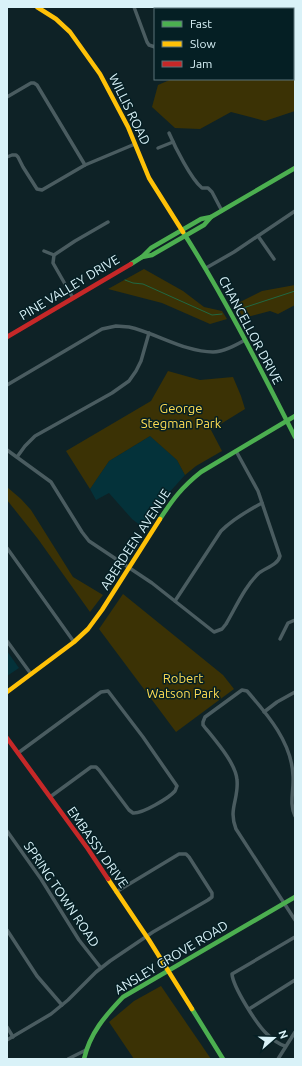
<svg xmlns="http://www.w3.org/2000/svg" width="302" height="1066" viewBox="0 0 302 1066" font-family="Ubuntu,sans-serif">
	<style>
		.built { fill: #04323a }
		.green { fill: #3b3205 }
		.lines { fill: none; stroke-linecap: round; stroke-linejoin: round }
		.stream { stroke: #216842; stroke-width: 1 }
		.street { stroke: #4a5c60; stroke-width: 3.5 }
		.fast { stroke: #4caf50; stroke-width: 4.5 }
		.slow { stroke: #ffc107; stroke-width: 4.5 }
		.jam { stroke: #c62828; stroke-width: 4.5 }
		.labels { text-anchor: middle; stroke-width: 3; stroke-linejoin: round; paint-order: stroke }
		.street-label { font-size: 13px; fill: #d9f2f8; stroke: #051f24 }
		.park-label { font-size: 13px; fill: #fcdb52; stroke: #051f24 }
	</style>
	<rect width="100%" height="100%" fill="#0e2226"/>
	<g class="built">
		<path d="M150 436 177 460 185 475 166 496 145 529 132 519 109 493 96 500 90 489 109 461Z"/>
		<path d="M7 651 19 668 7 676Z"/>
	</g>
	<g class="green">
		<path d="M295 59V111L265 121 231 112 200 129 175 128 152 107 158 85 172 79H293V60Z"/>
		<path d="M144 269 183 291 204 307 222 311 227 319 210 324 162 303 108 289Z"/>
		<path d="M295 285V305L278 314 270 311 243 318 236 304 262 291Z"/>
		<path d="M168 371 200 380 233 377 241 396 245 409 211 430 222 451 196 466 185 475 177 460 150 436 109 461 90 489 66 451 151 401Z"/>
		<path d="M7 487 21 499 31 510 73 577 103 595 90 612 38 539 7 500Z"/>
		<path d="M123 594 223 675 234 689 176 732 99 629Z"/>
		<path d="M161 986 211 1059H134L109 1022 134 1001Z"/>
	</g>
	<g class="lines">
		<g class="stream">
			<path d="M125 280 133 283 143 284 212 315 222 314"/>
			<path d="M240 309 295 291"/>
		</g>
		<g class="street">
			<path d="M134 7 147 42 149 45 155 47"/>
			<path d="M189 7 190 9"/>
			<path d="M266 9 269 7"/>
			<path d="M7 97 31 83H34L37 85 85 165"/>
			<path d="M169 133C175 147 191 179 202 188H208L212 192 222 211"/>
			<path d="M158 148 173 142"/>
			<path d="M7 157 12 155H16L18 157 23 167 37 189 42 190 85 165 135 144"/>
			<path d="M258 236 274 259"/>
			<path d="M44 251 54 255"/>
			<path d="M206 268 234 252 295 211"/>
			<path d="M73 298 53 263 54 255 75 241 108 222"/>
			<path d="M7 385 102 329 116 326 129 327C156 333 185 352 213 352 224 352 236 345 245 340"/>
			<path d="M7 450 51 482 82 532 89 541 152 583 214 632 222 629 226 624C236 607 245 586 259 573 265 568 278 565 280 556L258 491 236 451"/>
			<path d="M17 457 25 446 35 436 112 393 129 381 136 371 141 361 149 333"/>
			<path d="M7 548 74 642"/>
			<path d="M175 601 221 531C233 519 247 511 262 503"/>
			<path d="M280 639 288 623 295 620"/>
			<path d="M7 641 31 674"/>
			<path d="M264 712 277 702 295 692"/>
			<path d="M18 753 101 692 108 691 143 737 177 786C176 788 176 789 175 791 169 798 142 814 133 813L129 810 99 770 96 767H91L50 797"/>
			<path d="M295 816C289 804 294 790 293 776 292 743 268 715 247 691L242 690 205 717 203 722V725C214 739 236 763 237 780 239 799 228 809 236 829L295 920"/>
			<path d="M7 831 41 879 79 940 101 968"/>
			<path d="M7 930 37 976 62 1005"/>
			<path d="M249 1009 295 980"/>
			<path d="M7 1027 13 1037"/>
			<path d="M7 1040 51 1014 68 1000 96 972 110 961 153 932 208 900 212 897V893L189 857 186 854H179L116 892"/>
			<path d="M285 1046C278 1044 272 1039 267 1034 257 1025 233 987 232 974L295 937"/>
			<path d="M68 1059 86 1050"/>
			<path d="M278 1059 295 1032"/>
		</g>
		<g class="fast">
			<path d="M183 232C225 298 260 368 295 437"/>
			<path d="M142 257 152 255 204 225 211 217 295 168"/>
			<path d="M131 264 142 257 151 248 201 219 211 217"/>
			<path d="M160 519C173 499 182 487 201 472L295 416"/>
			<path d="M192 1009 223 1059"/>
			<path d="M84 1059C90 1033 105 1016 123 997L295 897"/>
		</g>
		<g class="slow">
			<path d="M37 7 56 19 70 32 100 74 128 127 149 178 183 232"/>
			<path d="M7 692 74 642 88 629 102 610 160 519"/>
			<path d="M108 879 149 940 192 1009"/>
		</g>
		<g class="jam">
			<path d="M7 337 131 264"/>
			<path d="M7 738 88 849 108 879"/>
		</g>
	</g>
	<g class="labels">
		<g class="street-label">
			<text transform="translate(130 109) rotate(64)" y="5">WILLIS ROAD</text>
			<text transform="translate(69 287) rotate(-31)" y="5">PINE VALLEY DRIVE</text>
			<text transform="translate(251 330) rotate(62)" y="5">CHANCELLOR DRIVE</text>
			<text transform="translate(135 539) rotate(-57)" y="5">ABERDEEN AVENUE</text>
			<text transform="translate(98 847) rotate(55)" y="5">EMBASSY DRIVE</text>
			<text transform="translate(62 894) rotate(56)" y="5">SPRING TOWN ROAD</text>
			<text transform="translate(171 957) rotate(-31)" y="5">ANSLEY GROVE ROAD</text>
		</g>
		<g class="park-label">
			<text x="181" y="413">George<tspan x="181" dy="15">Stegman Park</tspan></text>
			<text x="183" y="683">Robert<tspan x="183" dy="15">Watson Park</tspan></text>
		</g>
	</g>
	<rect width="302" height="1066" fill="none" stroke="#d9f2f8" stroke-width="16"/>
	<rect x="154" y="8" width="140" height="72" fill="#051f24" stroke="#5a7379"/>
	<rect x="162" y="21" width="20" height="6" fill="#4caf50" stroke="#5a7379"/>
	<text x="190" y="28" font-size="12" fill="#d9f2f8">Fast</text>
	<rect x="162" y="41" width="20" height="6" fill="#ffc107" stroke="#5a7379"/>
	<text x="190" y="48" font-size="12" fill="#d9f2f8">Slow</text>
	<rect x="162" y="61" width="20" height="6" fill="#c62828" stroke="#5a7379"/>
	<text x="190" y="68" font-size="12" fill="#d9f2f8">Jam</text>
	<g transform="translate(274 1038) rotate(70)" stroke="#051f24" stroke-width="3" paint-order="stroke">
	<path d="M0-3L7 15L0 10L-7 15Z" fill="#d9f2f8"/>
	<text y="-6" font-size="11" font-weight="bold" text-anchor="middle" fill="#d9f2f8">N</text>
	</g>
</svg>
